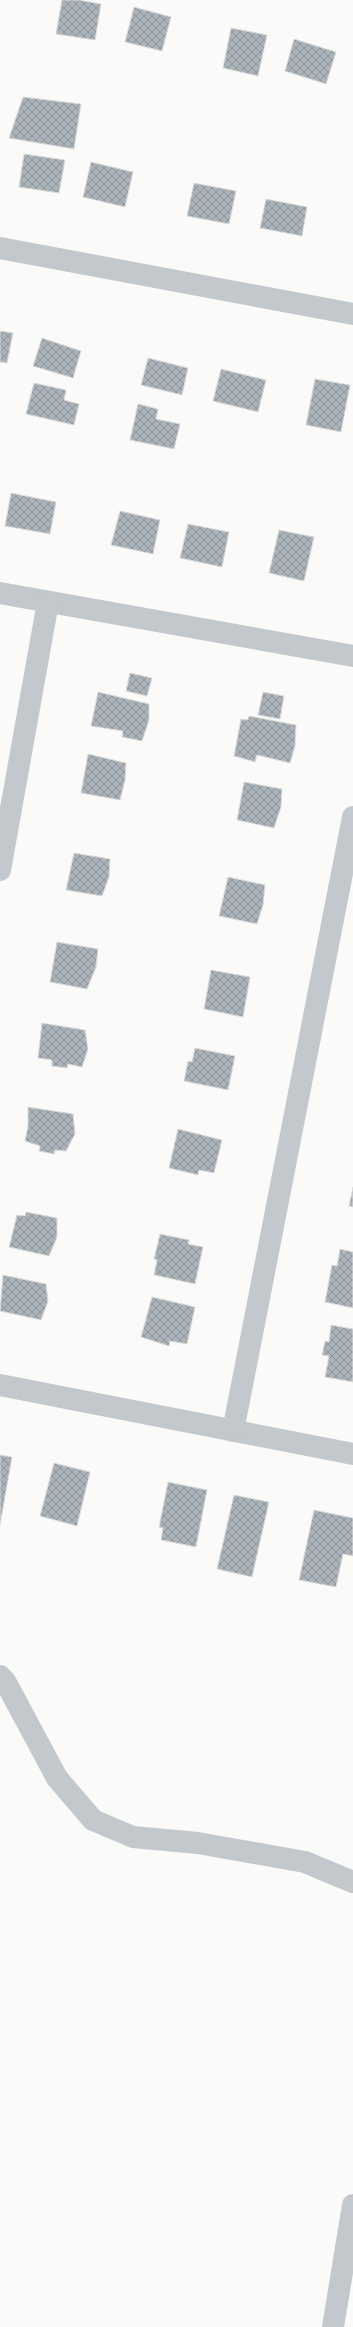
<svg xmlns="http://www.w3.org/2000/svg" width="353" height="2327" viewBox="0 0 353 2327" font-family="'Alegreya Sans',sans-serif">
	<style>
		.building { fill: url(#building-cross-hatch); stroke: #dcdcda }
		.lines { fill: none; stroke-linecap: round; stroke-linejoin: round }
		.minor { stroke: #c3c8cc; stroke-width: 22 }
	</style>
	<defs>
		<pattern id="building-cross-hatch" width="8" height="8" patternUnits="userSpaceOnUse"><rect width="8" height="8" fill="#aab3b9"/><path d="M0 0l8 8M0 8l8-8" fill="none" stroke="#8e969c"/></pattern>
	</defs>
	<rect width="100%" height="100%" fill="#fafaf8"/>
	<g class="building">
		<path d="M62 0H79L101 4 95 40 56 34Z"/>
		<path d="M134 7 171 17 162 51 125 42Z"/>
		<path d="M231 28 267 35 258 76 223 68Z"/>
		<path d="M294 39 336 52 326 84 285 71Z"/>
		<path d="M23 97 81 104 74 149 9 138Z"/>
		<path d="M24 154 65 160 59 193 19 187Z"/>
		<path d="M91 162 133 172 125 207 83 197Z"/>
		<path d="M194 183 236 191 229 224 187 216Z"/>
		<path d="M266 199 307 207 302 236 260 228Z"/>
		<path d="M0 331 13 333 7 363 0 362Z"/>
		<path d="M42 338 81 351 73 378 33 366Z"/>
		<path d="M148 358 188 368 182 395 141 385Z"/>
		<path d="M221 369 266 380 258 412 213 401Z"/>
		<path d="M315 379 350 385 341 432 306 425Z"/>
		<path d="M34 383 66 390 64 400 79 404 74 425 26 414Z"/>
		<path d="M138 404 158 409 156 419 180 424 174 449 130 440Z"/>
		<path d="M11 493 56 502 50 534 5 526Z"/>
		<path d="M120 511 160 520 153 554 111 545Z"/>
		<path d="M188 524 229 532 222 567 180 558Z"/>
		<path d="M279 530 314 537 304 581 269 573Z"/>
		<path d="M130 673 152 678 147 696 126 691Z"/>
		<path d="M98 692 149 704V720L142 741 122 737 123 731 91 726Z"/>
		<path d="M263 692 284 696 280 719 258 715Z"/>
		<path d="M249 716 296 725 295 746 290 763 257 755 255 762 234 756 241 719 248 720Z"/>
		<path d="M88 754 126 763 125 780 120 800 81 793Z"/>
		<path d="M244 782 282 789 281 807 274 828 237 820Z"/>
		<path d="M74 853 110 859 109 877 102 896 66 890Z"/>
		<path d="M228 877 265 885 263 905 257 924 219 916Z"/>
		<path d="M57 942 98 949 96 967 87 989 50 982Z"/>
		<path d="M211 970 250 977 243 1017 204 1009Z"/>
		<path d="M42 1023 85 1030 88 1049 82 1067 68 1064 67 1068 52 1066V1060L38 1058Z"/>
		<path d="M195 1048 235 1056 228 1090 184 1081 188 1061 192 1062Z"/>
		<path d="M28 1107 73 1114 75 1134 66 1151 55 1150 54 1154 39 1151 40 1146 25 1141 28 1126Z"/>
		<path d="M178 1129 222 1140 214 1173 199 1170 198 1175 169 1168Z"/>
		<path d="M353 1187V1207L349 1206Z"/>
		<path d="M26 1212 57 1218V1237L49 1256 9 1247 17 1215 25 1216Z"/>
		<path d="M160 1234 189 1240 188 1244 203 1247 195 1284 154 1275 157 1260 154 1259Z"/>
		<path d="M340 1249 353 1252V1308L325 1302 332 1265 337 1266Z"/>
		<path d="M3 1275 46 1284 48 1301 41 1320 0 1311Z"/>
		<path d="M152 1297 195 1307 187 1344 170 1341 169 1346 141 1337Z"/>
		<path d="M331 1325 353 1329V1382L325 1377 329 1356 322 1355 325 1341 329 1342Z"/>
		<path d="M0 1455 12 1457 0 1525Z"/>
		<path d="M54 1463 90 1472 77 1526 40 1516Z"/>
		<path d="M168 1482 207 1490 196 1547 161 1540 163 1528 159 1527Z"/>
		<path d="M234 1495 269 1502 252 1577 217 1569Z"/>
		<path d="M314 1510 353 1518V1556L343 1554 336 1587 299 1580Z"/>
	</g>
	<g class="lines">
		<g class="minor">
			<path d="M0 248 353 314"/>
			<path d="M0 593 353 656"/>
			<path d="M0 870 48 602"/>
			<path d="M0 1385 353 1454"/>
			<path d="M233 1431 353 817"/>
			<path d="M0 1676 5 1681 57 1778 93 1820 133 1837 198 1843 305 1862 353 1882"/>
			<path d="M333 2327 353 2205"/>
		</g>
	</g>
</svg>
